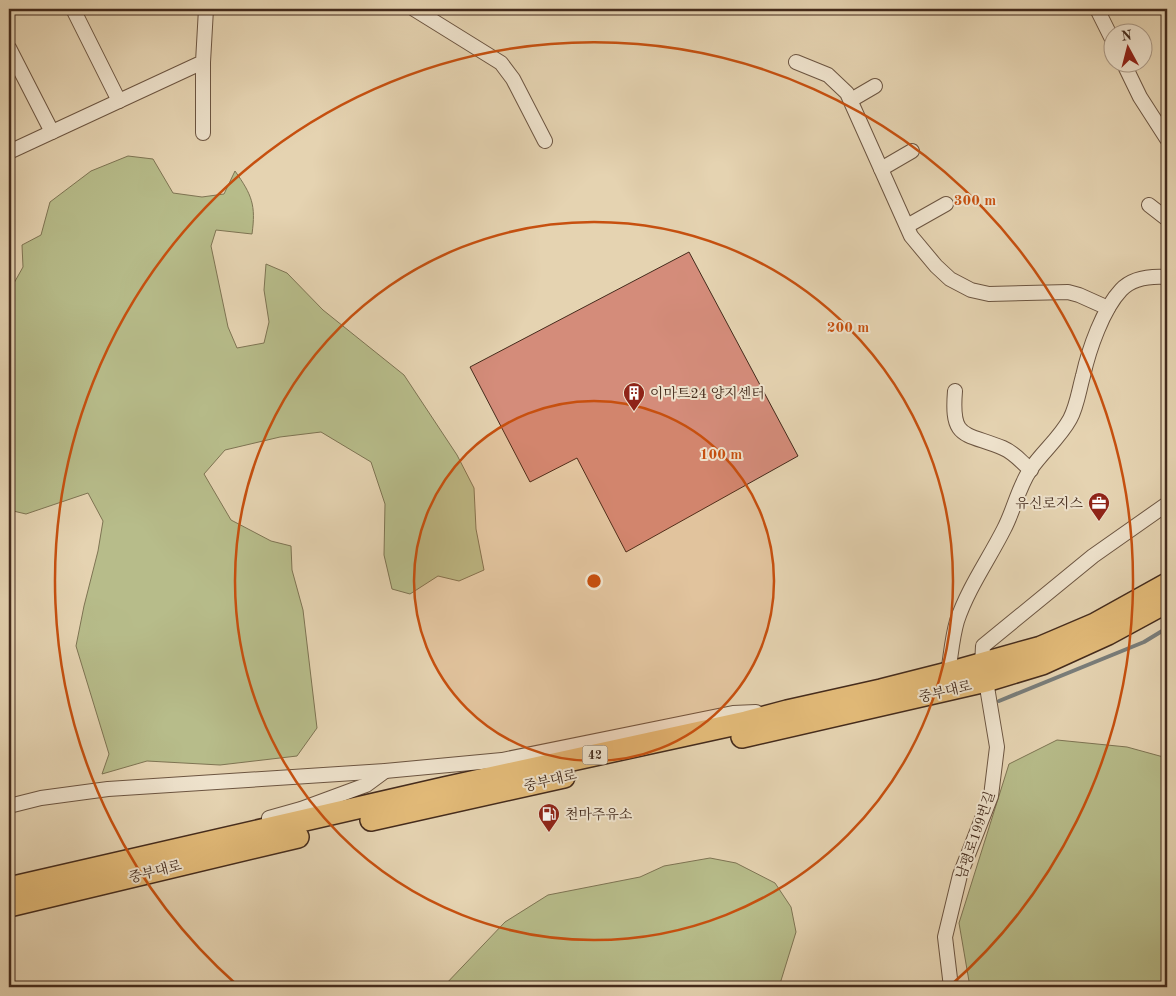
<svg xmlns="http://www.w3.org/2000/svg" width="1176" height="996" viewBox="0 0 1176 996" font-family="'Old Standard TT','Noto Serif KR',serif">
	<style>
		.green { fill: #b7bc8a; stroke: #7e7453 }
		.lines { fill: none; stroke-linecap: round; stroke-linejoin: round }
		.stream { stroke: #797d7a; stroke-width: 4 }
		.building { fill: #d48c7a; stroke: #442b1c }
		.street-casing { stroke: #6c5541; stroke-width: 16 }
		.primary-casing { stroke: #442b1c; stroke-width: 24 }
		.street { stroke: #eee2cc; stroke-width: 14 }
		.primary { stroke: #e2ba78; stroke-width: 21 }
		.ring { fill: none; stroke: #c7500f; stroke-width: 2.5 }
		.labels { text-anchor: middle; stroke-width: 4; stroke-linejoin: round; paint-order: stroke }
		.shield { fill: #eee2cc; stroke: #776251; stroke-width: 1 }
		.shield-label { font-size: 12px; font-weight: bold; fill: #442b1c }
		.poi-label { font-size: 14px; fill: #442b1c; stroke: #eee2cc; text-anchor: start }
		.street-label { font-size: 14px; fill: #442b1c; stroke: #eee2cc }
		.centre { fill: #c7500f; stroke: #eee2cc; stroke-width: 2.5 }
		.ring-label { font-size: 15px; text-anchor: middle; font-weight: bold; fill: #c7500f; stroke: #eee2cc; stroke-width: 4; stroke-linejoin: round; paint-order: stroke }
	</style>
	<rect width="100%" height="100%" fill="#e5d3b1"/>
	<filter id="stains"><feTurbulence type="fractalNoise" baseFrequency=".004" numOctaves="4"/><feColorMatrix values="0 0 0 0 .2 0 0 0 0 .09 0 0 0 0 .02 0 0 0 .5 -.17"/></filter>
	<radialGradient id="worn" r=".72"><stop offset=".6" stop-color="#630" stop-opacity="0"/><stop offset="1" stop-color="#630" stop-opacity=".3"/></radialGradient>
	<g class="green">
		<path d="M128 156 153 159 173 193 202 197 224 194 235 171C252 195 256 205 252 234L216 230 211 246 228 327 237 348 264 343 269 322 264 290 266 264 287 273 323 310 404 375 457 455 474 488 476 529 484 570 459 581 438 576 410 594 392 589 384 555 385 504 371 462 321 432 280 437 225 450 204 474 231 520 271 541 291 546 292 570 303 610 317 728 297 756 220 765 147 761 102 774 109 754 76 646 84 606 98 551 103 521 88 493 26 514 9 510V292L23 267 22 245 41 235 50 202 91 171Z"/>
		<path d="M1057 740 1127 747 1167 758V987H970L959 923 1009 764Z"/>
		<path d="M710 858 736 863 775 883 791 907 796 932 779 987H443L505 922 548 895 640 877 664 866Z"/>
	</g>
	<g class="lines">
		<path class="stream" d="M999 701 1144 642 1167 628"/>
	</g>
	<path class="building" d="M689 252 798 456 626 552 577 458 530 482 470 367Z"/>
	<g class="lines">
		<g class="street-casing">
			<g id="street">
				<path d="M73 9 119 101"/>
				<path d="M414 9 501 63 513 79 545 141"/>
				<path d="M1097 9 1114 43"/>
				<path d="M9 48 52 132"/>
				<path d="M796 62 828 75 847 93 911 236 936 266 950 279 971 290 989 294 1068 292 1079 295 1108 308"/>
				<path d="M1123 62 1140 97 1167 139"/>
				<path d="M851 100 875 86"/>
				<path d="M203 133V62"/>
				<path d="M9 152 203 62 206 9"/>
				<path d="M881 169 912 151"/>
				<path d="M1149 205 1167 219"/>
				<path d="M907 226 946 204"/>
				<path d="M955 391C951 440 964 432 1003 448 1015 453 1021 462 1031 470"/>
				<path d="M982 665 983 646 1093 556 1167 504"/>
				<path d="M948 673C951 655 952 638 957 621 968 588 989 559 1004 529 1014 510 1018 488 1030 470 1042 452 1059 439 1070 419 1077 406 1079 390 1083 376 1089 349 1103 309 1121 290 1133 277 1152 276 1167 277"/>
				<path d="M9 806 41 798 108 789 385 771 502 760 733 713 756 712"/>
				<path d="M269 818 301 809 366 785 385 771"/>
				<path d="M951 987 945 937 960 875 991 796 997 747 986 681"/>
			</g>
		</g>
		<g class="primary-casing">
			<g id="primary">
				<path d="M742 737 986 681 1042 664 1108 634 1167 602"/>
				<path d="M371 820 564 777"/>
				<path d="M9 888 444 788 746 722 787 711 881 690 948 673 1041 647 1095 624 1167 584"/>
				<path d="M9 906 298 837"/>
			</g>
		</g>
		<use href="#street" class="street"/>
		<use href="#primary" class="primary"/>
	</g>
	<circle cx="594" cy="581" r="180" fill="#c7500f" fill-opacity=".12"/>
	<g class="ring">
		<circle cx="594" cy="581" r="180"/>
		<circle cx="594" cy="581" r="359"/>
		<path d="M237 985A539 539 0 1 1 951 985"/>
	</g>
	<defs>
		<g id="building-pin" transform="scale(1.125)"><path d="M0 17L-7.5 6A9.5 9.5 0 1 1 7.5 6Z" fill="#8f2418" stroke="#eee2cc"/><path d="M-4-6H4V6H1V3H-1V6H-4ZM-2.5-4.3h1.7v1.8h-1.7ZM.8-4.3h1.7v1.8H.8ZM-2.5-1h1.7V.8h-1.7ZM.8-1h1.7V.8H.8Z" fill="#fff"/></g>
		<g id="office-pin" transform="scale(1.125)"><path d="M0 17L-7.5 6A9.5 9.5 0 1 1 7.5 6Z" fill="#8f2418" stroke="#eee2cc"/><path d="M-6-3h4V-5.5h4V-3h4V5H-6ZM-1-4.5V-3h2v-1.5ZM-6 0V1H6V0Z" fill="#fff"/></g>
		<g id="fuel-pin" transform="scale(1.125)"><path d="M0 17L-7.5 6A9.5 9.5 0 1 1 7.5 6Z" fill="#8f2418" stroke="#eee2cc"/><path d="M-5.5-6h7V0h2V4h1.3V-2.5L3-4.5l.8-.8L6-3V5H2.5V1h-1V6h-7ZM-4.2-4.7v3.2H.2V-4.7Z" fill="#fff"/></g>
	</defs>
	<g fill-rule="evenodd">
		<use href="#building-pin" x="634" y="393"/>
		<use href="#office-pin" x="1099" y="503"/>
		<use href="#fuel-pin" x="549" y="814"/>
	</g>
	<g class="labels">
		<rect class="shield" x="582.5" y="745.5" width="25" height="19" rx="4"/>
		<g class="shield-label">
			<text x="595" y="759">42</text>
		</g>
		<g class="poi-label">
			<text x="650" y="398">이마트24 양지센터</text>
			<text x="1083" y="508" text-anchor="end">유신로지스</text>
			<text x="565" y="819">천마주유소</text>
		</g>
		<g class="street-label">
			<text transform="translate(945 691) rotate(-13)" y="5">중부대로</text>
			<text transform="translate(550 780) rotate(-13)" y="5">중부대로</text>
			<text transform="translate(975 835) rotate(-71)" y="5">남평로199번길</text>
			<text transform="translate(155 871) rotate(-14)" y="5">중부대로</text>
		</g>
	</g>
	<circle cx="594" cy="581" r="8" class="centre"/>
	<g class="ring-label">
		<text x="975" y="205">300 m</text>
		<text x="848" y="332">200 m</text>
		<text x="721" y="459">100 m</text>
	</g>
	<rect width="1176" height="996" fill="none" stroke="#e5d3b1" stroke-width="30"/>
	<rect x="10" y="10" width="1156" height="976" fill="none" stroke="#442b1c" stroke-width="2.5"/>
	<rect x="15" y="15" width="1146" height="966" fill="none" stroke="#442b1c"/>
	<g transform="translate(1128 48) rotate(353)"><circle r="24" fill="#eee2cc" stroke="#aa9986"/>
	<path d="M0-4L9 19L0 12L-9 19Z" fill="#8f2418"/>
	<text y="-8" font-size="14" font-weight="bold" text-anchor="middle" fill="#442b1c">N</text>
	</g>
	<rect width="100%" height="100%" filter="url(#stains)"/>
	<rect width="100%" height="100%" fill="url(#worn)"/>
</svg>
